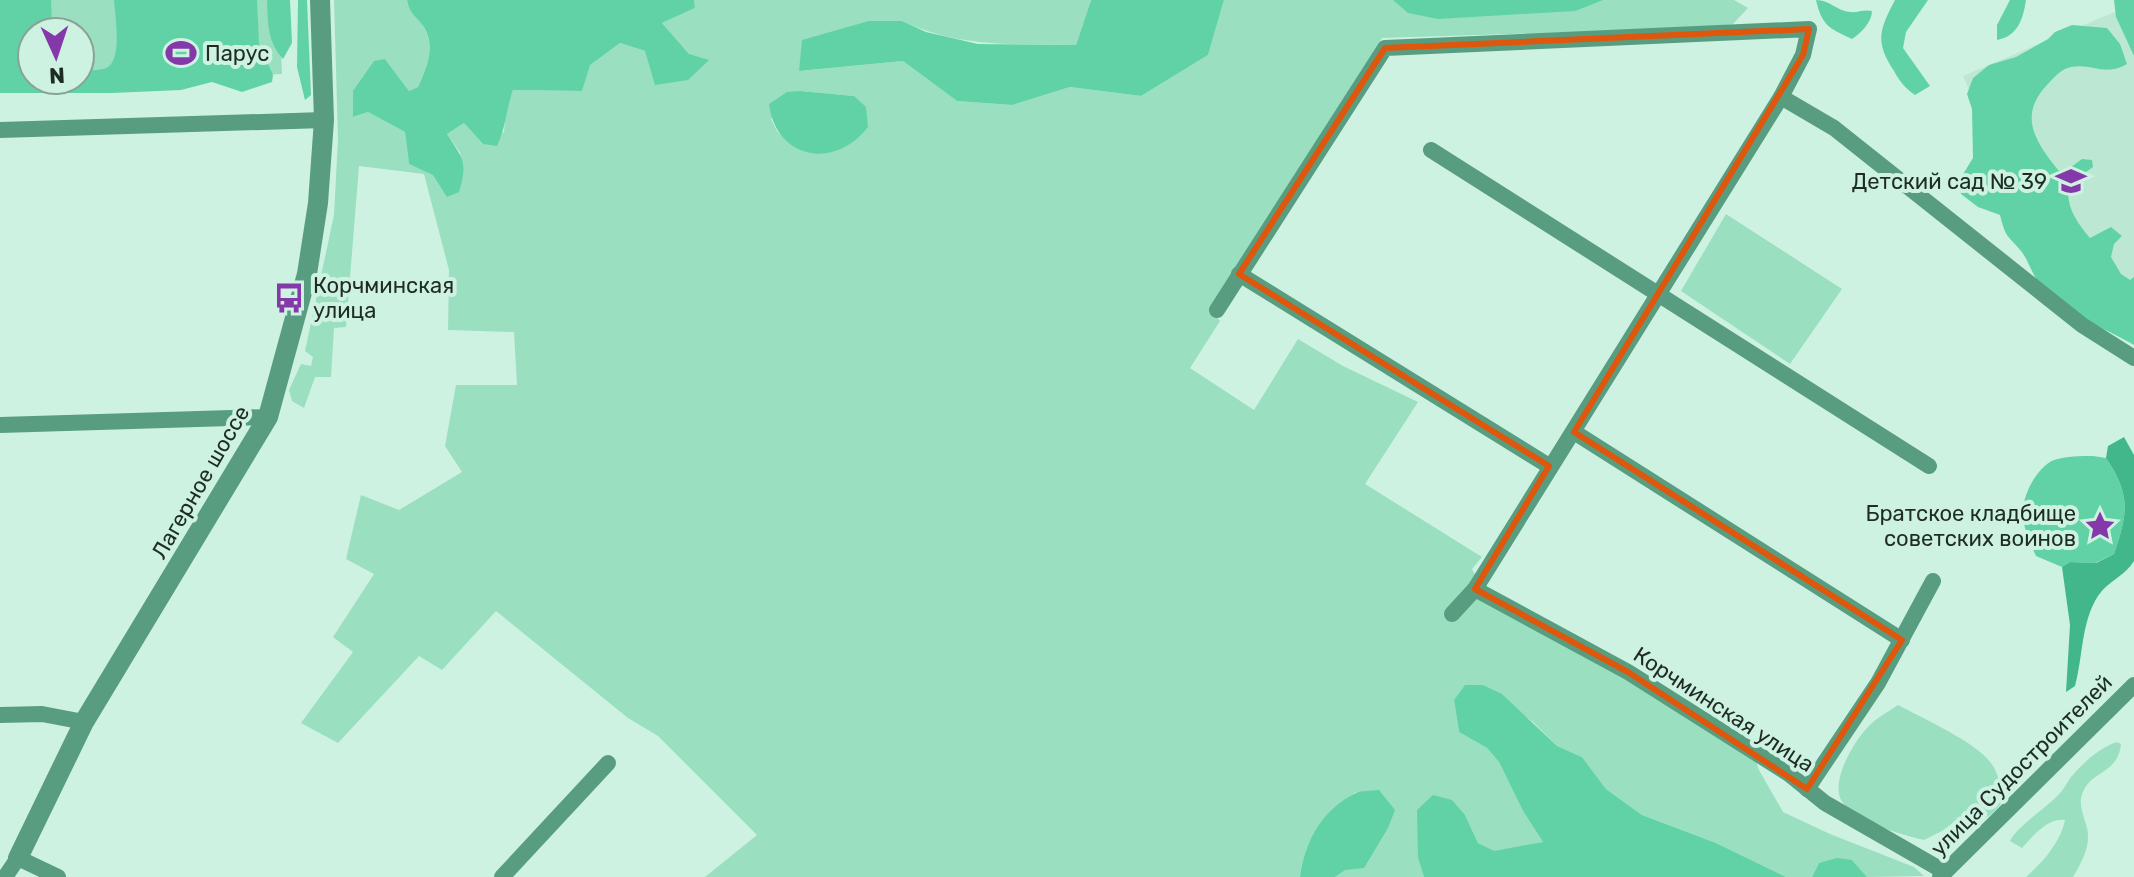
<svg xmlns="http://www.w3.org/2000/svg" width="2134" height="877" viewBox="0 0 2134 877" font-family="Rubik,sans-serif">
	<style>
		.built { fill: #bce8d3 }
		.green { fill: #9adfc0; fill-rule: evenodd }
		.forest { fill: #61d2a6 }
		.water { fill: #43b78c }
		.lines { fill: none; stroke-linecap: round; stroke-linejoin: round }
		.minor { stroke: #599d81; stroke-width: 16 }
		.tertiary { stroke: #599d81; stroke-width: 20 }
		.marked { fill: none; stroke: #de570d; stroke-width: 6; stroke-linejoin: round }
		.labels { text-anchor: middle; stroke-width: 8; stroke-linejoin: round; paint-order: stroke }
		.poi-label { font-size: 22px; fill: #1e2c25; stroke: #cef2e1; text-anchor: start }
		.street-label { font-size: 22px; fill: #1e2c25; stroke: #cef2e1 }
	</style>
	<rect width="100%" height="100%" fill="#cef2e1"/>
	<path class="built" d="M2124 8 2134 31V325L2054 286 1963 76Z"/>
	<g class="green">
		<path d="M0 0H279L282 74 3 86ZM32 32H80V80H32Z"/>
		<path d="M334 0H407C409 11 412 13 419 21 438 42 428 65 418 87L409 91 385 59 354 117 368 112 405 132 409 164 433 174 461 154 447 134 464 123 483 144 504 132 506 109 513 90 582 91 589 65 620 43 645 51 689 54 662 23 695 8 694 0H1091L1076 45C1014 44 960 48 902 21L800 71 903 61 957 101 1012 105 1070 87 1141 96 1208 55 1224 0H1734L1748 8 1733 24 1707 28 1382 38 1210 309 1220 321 1190 368 1254 410 1298 339 1343 366 1418 402 1365 484 1482 557 1472 569 1485 594 1755 758 1759 770 1783 812 1830 834 1914 867 1924 876 1867 877 1852 860 1819 863 1812 877H1786L1716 843 1642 815 1606 789 1582 757 1557 746 1533 722 1483 685H1466L1454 700 1459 732 1487 748 1499 762 1523 811 1543 842 1494 852 1478 843 1465 815 1418 858 1424 877H1335L1376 846 1388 828 1356 792C1324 816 1305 836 1300 877H705L757 835 658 736 628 718 496 611 442 670 419 656 338 743 301 723 353 652 333 637 374 574 346 559 361 495 399 510 462 472 445 446 456 385H517L514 332 448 330 449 270 424 174 359 166 346 327 334 328 331 377H315L304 408 292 401 289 390 301 364 311 366 313 357 305 351 334 215 338 139ZM800 91 854 96 790 144 777 131 771 119Z"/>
		<path d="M1726 214 1842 289 1790 364 1681 291Z"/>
		<path d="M1898 705C1922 718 1976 742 1991 763 1999 774 2001 788 2004 800 1989 820 1978 825 1954 822L1942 831 1924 840C1902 835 1853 821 1841 800 1831 780 1854 741 1868 727 1876 718 1888 712 1898 705Z"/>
		<path d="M2117 742 2121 744C2118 774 2092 770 2083 792 2076 807 2088 822 2088 835 2089 850 2080 865 2073 877H2026C2043 862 2060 843 2065 820 2048 817 2033 836 2022 848L2010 841C2016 827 2048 807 2060 793 2065 788 2067 782 2071 777 2084 762 2099 748 2117 742Z"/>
	</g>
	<g class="forest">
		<path d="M0 0H51L52 32H32V80H80V71C88 70 99 71 106 68 123 61 115 16 114 0H257L259 44 273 75 272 82 242 92 212 82 181 90 112 93H0Z"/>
		<path d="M267 0H290L292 43 283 59C267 41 268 23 267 0Z"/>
		<path d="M298 0H307L311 95 305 100 297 67Z"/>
		<path d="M407 0H694L695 8 662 23 689 54 709 60 688 80 655 85 645 51 620 43 590 65 582 91 513 90C506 109 506 128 497 146L483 144 464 123 447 134C463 159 468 162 459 192L447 197 433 175 409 164 405 132 368 112 353 117V91L374 61 385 59 409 91 418 87C428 65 438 41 419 21 412 13 409 11 407 0Z"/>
		<path d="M1091 0H1224L1208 55 1141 96 1070 87 1012 105 957 101 903 61 799 71 802 40 869 21H902L926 32 978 44 1076 45Z"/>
		<path d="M1393 0H1603L1575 11 1438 19 1408 13Z"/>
		<path d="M1816 0C1830 0 1837 11 1850 12 1858 13 1863 9 1872 11 1872 22 1861 33 1852 39 1829 28 1822 26 1816 0Z"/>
		<path d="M1895 0H1928L1906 32 1903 48 1930 86 1915 95C1905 88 1900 82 1894 71 1875 42 1879 30 1895 0Z"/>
		<path d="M2010 0H2026C2023 19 2018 36 1997 40V25Z"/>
		<path d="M2114 0H2134V56L2116 17Z"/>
		<path d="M2072 25 2107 28 2120 44 2127 64C2104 77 2093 63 2071 67 2059 70 2054 78 2046 86 2018 117 2036 142 2058 170L2064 172 2082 159 2092 160 2093 167 2069 184C2065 206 2076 221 2090 238L2111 227 2122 236 2114 244 2111 257 2121 274 2130 280 2134 277V345C2102 326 2064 315 2040 284 2032 275 2029 261 2021 251 2007 234 2006 239 2000 215L1978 207 1961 194 1960 179 1973 158 1972 109 1967 94 1973 78 1989 65 2016 57 2048 39 2055 32Z"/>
		<path d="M800 91 854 96 866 107 868 127C835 170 776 160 769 104L787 92Z"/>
		<path d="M2093 456 2106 458C2131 495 2128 513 2114 554L2095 563 2070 562 2062 567 2036 556C2031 544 2025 532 2023 519 2020 500 2035 468 2054 460 2066 456 2081 456 2093 456Z"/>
		<path d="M1465 685H1483L1502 694 1557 746 1582 757 1606 789 1642 815 1716 843 1786 877H1424L1418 858 1417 810 1433 795 1452 800 1465 815 1478 843 1494 851 1543 842 1523 811 1499 762 1487 748 1459 732 1454 700Z"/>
		<path d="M1379 790 1395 810 1388 828 1364 868 1345 870 1335 877H1300C1304 843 1322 810 1354 794 1361 790 1371 791 1379 790Z"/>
		<path d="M1837 858 1852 860 1867 877H1812L1819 863Z"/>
	</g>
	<path class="water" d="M2124 437 2134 455V561C2125 576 2108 581 2098 596 2081 622 2083 658 2075 686L2066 692 2070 625 2062 567 2070 562 2096 563 2114 554C2128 513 2131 495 2106 458L2108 446Z"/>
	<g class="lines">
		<g class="minor">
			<path d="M1781 97 1834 128 2082 325 2134 358"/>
			<path d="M0 130 324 120"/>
			<path d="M1431 150 1929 466"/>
			<path d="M1239 274 1549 466"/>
			<path d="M1217 310 1385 48 1809 29 1803 55 1781 97 1475 589 1452 614"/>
			<path d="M0 425 268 417"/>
			<path d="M1574 432 1902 640"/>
			<path d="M1475 589 1628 672 1789 774 1825 803 1945 872"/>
			<path d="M0 715 42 714 84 722"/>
			<path d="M1807 789 1878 683 1933 581"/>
			<path d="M5 877 18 858 58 877"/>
			<path d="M502 877 608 763"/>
			<path d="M1940 877 2134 685"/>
		</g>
		<path class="tertiary" d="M18 858 84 722 268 417 307 274 318 203 324 120 320 0"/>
	</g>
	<path class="marked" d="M1809 29 1803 55 1574 432 1902 640 1807 789 1628 672 1475 589 1549 466 1239 274 1385 48Z"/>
	<defs>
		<g id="stadium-bare" transform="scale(2.4)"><path d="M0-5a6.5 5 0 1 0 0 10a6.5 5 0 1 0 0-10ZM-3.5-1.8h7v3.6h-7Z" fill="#8538a9" stroke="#cef2e1" stroke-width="2.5" paint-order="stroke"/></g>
		<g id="school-bare" transform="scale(2.4)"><path d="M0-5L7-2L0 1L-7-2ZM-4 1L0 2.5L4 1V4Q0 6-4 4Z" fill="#8538a9" stroke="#cef2e1" stroke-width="2.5" paint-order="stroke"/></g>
		<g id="bus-bare" transform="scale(2.4)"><path d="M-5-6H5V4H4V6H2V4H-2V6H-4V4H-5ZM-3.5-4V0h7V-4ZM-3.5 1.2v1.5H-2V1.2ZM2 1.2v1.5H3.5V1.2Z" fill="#8538a9" stroke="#cef2e1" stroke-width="2.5" paint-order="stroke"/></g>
		<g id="sight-bare" transform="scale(2.4)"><path d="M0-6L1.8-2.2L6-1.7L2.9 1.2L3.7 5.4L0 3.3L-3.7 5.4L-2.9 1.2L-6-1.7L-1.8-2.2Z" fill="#8538a9" stroke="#cef2e1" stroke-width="2.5" paint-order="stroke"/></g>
	</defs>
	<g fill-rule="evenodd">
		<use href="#stadium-bare" x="181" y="53"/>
		<use href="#school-bare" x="2071" y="181"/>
		<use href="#bus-bare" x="289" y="298"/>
		<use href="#sight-bare" x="2100" y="526"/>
	</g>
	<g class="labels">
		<g class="poi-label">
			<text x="205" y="61">Парус</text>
			<text x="2047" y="189" text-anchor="end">Детский сад № 39</text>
			<text x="313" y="293">Корчминская<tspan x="313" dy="25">улица</tspan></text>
			<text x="2076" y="521" text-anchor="end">Братское кладбище<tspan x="2076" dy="25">советских воинов</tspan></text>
		</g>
		<g class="street-label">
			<text transform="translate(200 482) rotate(-60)" y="8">Лагерное шоссе</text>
			<text transform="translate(1724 709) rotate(33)" y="8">Корчминская улица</text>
			<text transform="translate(2021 765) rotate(-45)" y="8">улица Судостроителей</text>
		</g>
	</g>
	<g transform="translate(56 56) rotate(177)"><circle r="38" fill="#cef2e1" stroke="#88a396" stroke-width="2"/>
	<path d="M0-6L14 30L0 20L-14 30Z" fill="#8538a9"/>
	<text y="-12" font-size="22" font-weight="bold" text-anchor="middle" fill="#1e2c25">N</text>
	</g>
</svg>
